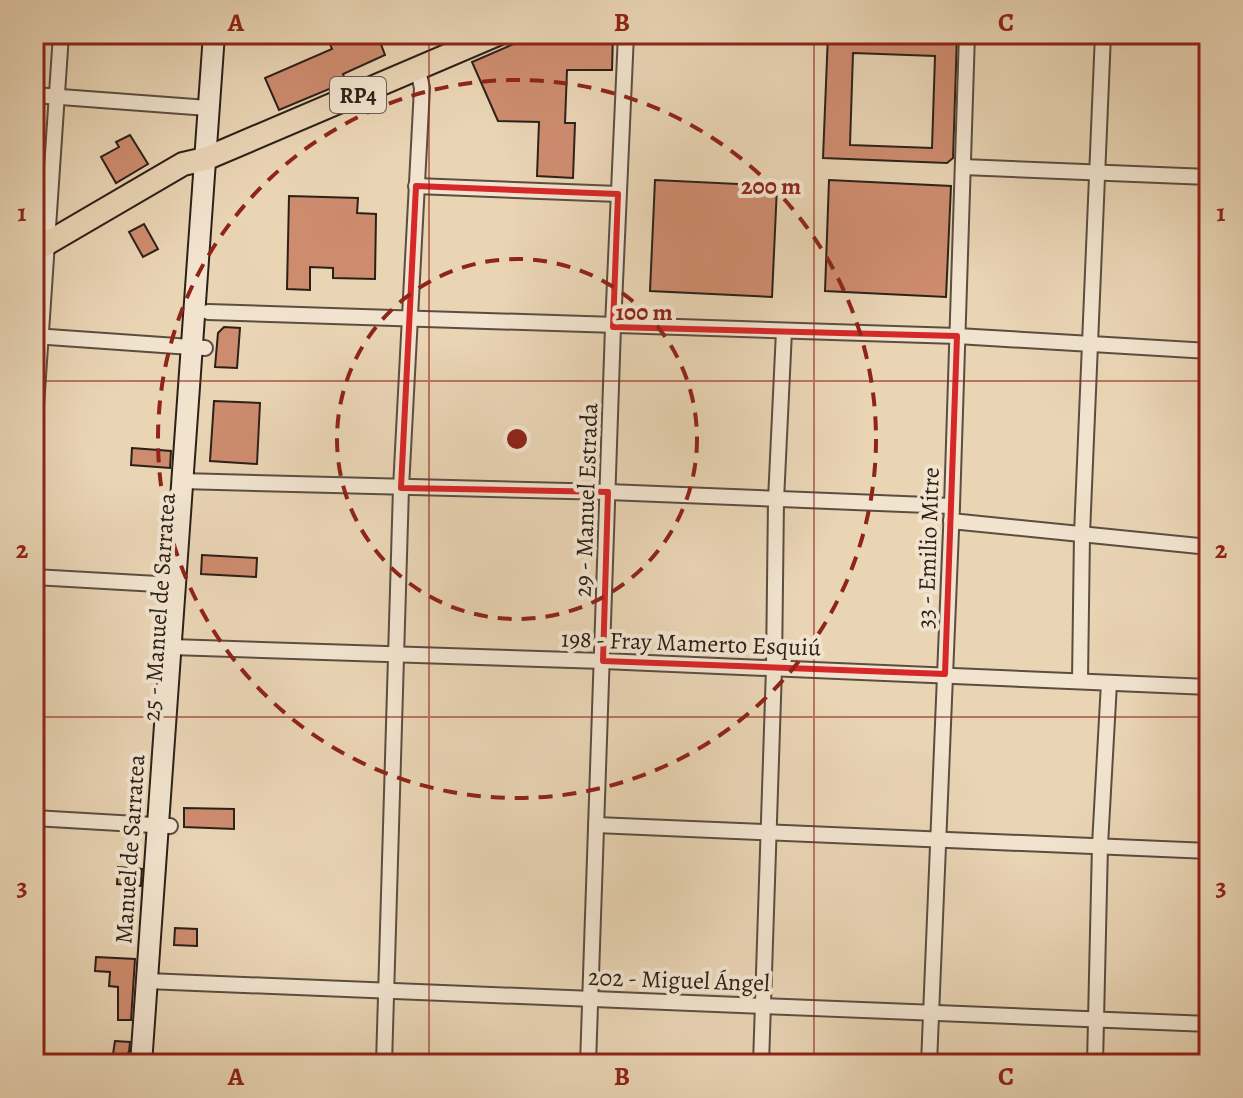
<svg xmlns="http://www.w3.org/2000/svg" width="1243" height="1098" viewBox="0 0 1243 1098" font-family="Alegreya,serif">
	<style>
		.building { fill: #ce8c6f; stroke: #2c2119; stroke-width: 2; fill-rule: evenodd }
		.lines { fill: none; stroke-linecap: round; stroke-linejoin: round }
		.street-casing { stroke: #5b4e40; stroke-width: 18 }
		.secondary-casing { stroke: #2c2119; stroke-width: 24 }
		.primary-casing { stroke: #2c2119; stroke-width: 26 }
		.street { stroke: #f1e3ce; stroke-width: 14 }
		.secondary { stroke: #f1e3ce; stroke-width: 20 }
		.primary { stroke: #e9d4b4; stroke-width: 22 }
		.marked { fill: none; stroke: #d62828; stroke-width: 6; stroke-linejoin: round }
		.grid { fill: none; stroke: #8f2418; stroke-width: 2; stroke-opacity: 0.55 }
		.ring { fill: none; stroke: #8f2418; stroke-width: 4; stroke-dasharray: 14 10 }
		.labels { text-anchor: middle; stroke-width: 8; stroke-linejoin: round; paint-order: stroke }
		.shield { fill: #f1e3ce; stroke: #675b4f; stroke-width: 2 }
		.shield-label { font-size: 22px; font-weight: bold; fill: #2c2119 }
		.street-label { font-size: 24px; fill: #2c2119; stroke: #f1e3ce }
		.centre { fill: #8f2418; stroke: #f1e3ce; stroke-width: 4 }
		.ring-label { font-size: 24px; text-anchor: middle; font-weight: bold; fill: #8f2418; stroke: #f1e3ce; stroke-width: 8; stroke-linejoin: round; paint-order: stroke }
		.neatline { fill: none; stroke: #8f2418; stroke-width: 3 }
		.grid-label { font-size: 26px; text-anchor: middle; font-weight: bold; fill: #8f2418 }
	</style>
	<rect width="100%" height="100%" fill="#e9d4b4"/>
	<filter id="stains"><feTurbulence type="fractalNoise" baseFrequency=".0025" numOctaves="4"/><feColorMatrix values="0 0 0 0 .2 0 0 0 0 .09 0 0 0 0 .02 0 0 0 .5 -.17"/></filter>
	<radialGradient id="worn" r=".72"><stop offset=".6" stop-color="#630" stop-opacity="0"/><stop offset="1" stop-color="#630" stop-opacity=".3"/></radialGradient>
	<g class="building">
		<path d="M326 34H377L385 55 343 74 346 82 279 110 265 78 332 49Z"/>
		<path d="M537 34H613L612 70H567L565 123H575L573 178 537 176 539 122 498 121 472 62Z"/>
		<path d="M828 34 957 36 953 158 947 163 823 158ZM853 53 935 56 932 148 850 145Z"/>
		<path d="M130 135 148 164 116 183 101 157 119 147 116 142Z"/>
		<path d="M655 180 777 186 772 297 650 291Z"/>
		<path d="M829 180 951 186 946 297 825 291Z"/>
		<path d="M289 196 358 198 357 213 376 214 375 279 333 278V268L310 267V290L287 289Z"/>
		<path d="M144 224 158 249 143 257 129 232Z"/>
		<path d="M224 327 240 328 237 368 215 367 218 333Z"/>
		<path d="M214 401 260 403 257 464 210 461Z"/>
		<path d="M132 448 171 451 170 468 131 465Z"/>
		<path d="M202 555 257 558 256 577 201 574Z"/>
		<path d="M184 808 234 809V829L184 827Z"/>
		<path d="M118 867 142 869 141 886 117 884Z"/>
		<path d="M175 928 197 929V946L174 945Z"/>
		<path d="M96 957 135 959 131 1020H118V987L109 986 110 972 95 971Z"/>
		<path d="M115 1041 130 1042 129 1052 124 1056 113 1054Z"/>
	</g>
	<g class="lines">
		<g class="street-casing">
			<g id="street">
				<path d="M34 95 208 108"/>
				<path d="M963 167 1209 177"/>
				<path d="M416 186 618 194"/>
				<path d="M208 312 957 336 1209 351"/>
				<path d="M34 336 205 348"/>
				<path d="M34 436 61 34"/>
				<path d="M181 481 608 492 952 506"/>
				<path d="M951 521 1209 547"/>
				<path d="M34 577 175 585"/>
				<path d="M171 647 603 661 1209 687"/>
				<path d="M1080 680 1082 534 1103 34"/>
				<path d="M34 818 170 826"/>
				<path d="M596 825 1209 851"/>
				<path d="M147 981 1209 1024"/>
				<path d="M34 1062 70 1064"/>
				<path d="M384 1064 401 488 422 88 418 70"/>
				<path d="M588 1064 613 327 626 34"/>
				<path d="M761 1064 774 668 776 500 784 331"/>
				<path d="M929 1064 952 506 967 34"/>
				<path d="M1095 1064 1100 845 1109 683"/>
			</g>
		</g>
		<g class="secondary-casing">
			<path id="secondary" d="M141 1064 214 34"/>
		</g>
		<g class="primary-casing">
			<path id="primary" d="M34 251 183 164 205 159 498 34"/>
		</g>
		<use href="#street" class="street"/>
		<use href="#secondary" class="secondary"/>
		<use href="#primary" class="primary"/>
	</g>
	<path class="marked" d="M416 186 618 194 613 327 957 336 945 674 603 661 608 492 401 488Z"/>
	<path class="grid" d="M429 34V1064M814 34V1064M34 381H1209M34 717H1209"/>
	<g class="ring">
		<circle cx="517" cy="439" r="180"/>
		<circle cx="517" cy="439" r="359"/>
	</g>
	<g class="labels">
		<rect class="shield" x="330" y="77" width="56" height="36" rx="6"/>
		<g class="shield-label">
			<text x="358" y="103">RP4</text>
		</g>
		<g class="street-label">
			<text transform="translate(586 500) rotate(-88)" y="8">29 - Manuel Estrada</text>
			<text transform="translate(928 548) rotate(-88)" y="8">33 - Emilio Mitre</text>
			<text transform="translate(159 607) rotate(-86)" y="8">25 - Manuel de Sarratea</text>
			<text transform="translate(691 643) rotate(2)" y="8">198 - Fray Mamerto Esquiú</text>
			<text transform="translate(130 849) rotate(-86)" y="8">Manuel de Sarratea</text>
			<text transform="translate(679 980) rotate(2)" y="8">202 - Miguel Ángel</text>
		</g>
	</g>
	<circle cx="517" cy="439" r="12" class="centre"/>
	<g class="ring-label">
		<text x="771" y="194">200 m</text>
		<text x="644" y="320">100 m</text>
	</g>
	<rect width="1243" height="1098" fill="none" stroke="#e9d4b4" stroke-width="88"/>
	<rect x="44" y="44" width="1155" height="1010" class="neatline"/>
	<g class="grid-label">
		<text x="236" y="31">A</text>
		<text x="622" y="31">B</text>
		<text x="1006" y="31">C</text>
		<text x="22" y="221">1</text>
		<text x="1221" y="221">1</text>
		<text x="22" y="558">2</text>
		<text x="1221" y="558">2</text>
		<text x="22" y="895">3</text>
		<text x="1221" y="895">3</text>
		<text x="236" y="1085">A</text>
		<text x="622" y="1085">B</text>
		<text x="1006" y="1085">C</text>
	</g>
	<rect width="100%" height="100%" filter="url(#stains)"/>
	<rect width="100%" height="100%" fill="url(#worn)"/>
</svg>
